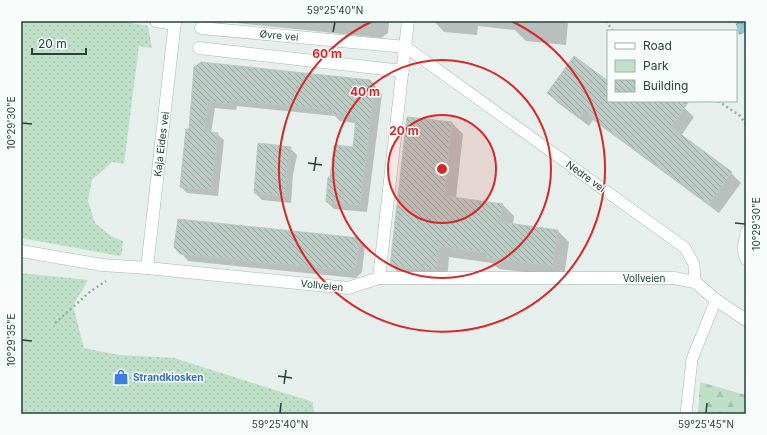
<svg xmlns="http://www.w3.org/2000/svg" width="767" height="435" viewBox="0 0 767 435" font-family="Inter,sans-serif">
	<style>
		.green { fill: url(#green-dots) }
		.forest { fill: url(#forest-firs) }
		.water { fill: url(#water-waves) }
		.shadow { fill: #0003 }
		.building { fill: url(#building-back-hatch); stroke: #b8c9c2 }
		.lines { fill: none; stroke-linecap: round; stroke-linejoin: round }
		.lane-casing { stroke: #a8b8b2; stroke-width: 12 }
		.street-casing { stroke: #a8b8b2; stroke-width: 13 }
		.path { stroke: #86b3a5; stroke-width: 2.5; stroke-dasharray: 2 3; stroke-linecap: butt }
		.lane { stroke: #fff; stroke-width: 11 }
		.street { stroke: #fff; stroke-width: 12 }
		.ticks { fill: none; stroke: #24423a; stroke-width: 1.5 }
		.ring { fill: none; stroke: #d62828; stroke-width: 2 }
		.labels { text-anchor: middle; stroke-width: 3; stroke-linejoin: round; paint-order: stroke }
		.street-label { font-size: 10px; fill: #24423a; stroke: #f7fbf9 }
		.shop-label { font-size: 10px; font-weight: bold; fill: #366cbe; stroke: #f7fbf9; text-anchor: start }
		.centre { fill: #d62828; stroke: #f7fbf9; stroke-width: 2 }
		.ring-label { font-size: 12px; text-anchor: middle; font-weight: bold; fill: #d62828; stroke: #f7fbf9; stroke-width: 3; stroke-linejoin: round; paint-order: stroke }
		.neatline { fill: none; stroke: #24423a; stroke-width: 1.5 }
		.ticks-label { font-size: 10px; text-anchor: middle; fill: #24423a }
	</style>
	<defs>
		<pattern id="green-dots" width="8" height="8" patternUnits="userSpaceOnUse"><rect width="8" height="8" fill="#bfe0c8"/><path d="M2 2h.1M6 6h.1" fill="none" stroke="#a4c1ad" stroke-width="1.8" stroke-linecap="round"/></pattern>
		<pattern id="forest-firs" width="22" height="20" patternUnits="userSpaceOnUse"><rect width="22" height="20" fill="#bfe0c8"/><path d="M5 1l3.5 6h-7zM16 11l3.5 6h-7z" fill="#a4c1ad"/></pattern>
		<pattern id="water-waves" width="16" height="10" patternUnits="userSpaceOnUse"><rect width="16" height="10" fill="#8ec9d4"/><path d="M0 5q4-4 8 0t8 0" fill="none" stroke="#74a5ad"/></pattern>
		<pattern id="building-back-hatch" width="6" height="6" patternUnits="userSpaceOnUse"><rect width="6" height="6" fill="#bbcac4"/><path d="M-1 5l2 2M0 0l6 6M5-1l2 2" fill="none" stroke="#98a6a0"/></pattern>
	</defs>
	<rect width="100%" height="100%" fill="#e6efeb"/>
	<g class="green">
		<path d="M21 21H121L148 26 152 48 139 46 124 164 112 162 92 180 88 201 95 223 111 236 123 241 122 252 120 256 21 238Z"/>
		<path d="M21 273 88 280 73 306 84 348 119 355 174 358 313 402 314 414H21Z"/>
	</g>
	<path class="forest" d="M700 382 746 395V414H698Z"/>
	<path class="water" d="M735 21H746V32L739 35Z"/>
	<g class="shadow">
		<path d="M218 21H389L388 33 381 38Z"/>
		<path d="M434 21H568L566 45 526 41 515 30 478 26 477 35 444 32Z"/>
		<path d="M195 68 370 81 382 94 367 212 334 209 327 202 354 148 356 123 340 121 335 116 237 106 236 110 215 108 211 133 217 134 224 140 218 196 187 193 181 187 190 130Z"/>
		<path d="M608 82V101H677L694 117 681 136 731 173 741 183 719 213 593 120 589 126 558 103 548 93Z"/>
		<path d="M452 123 463 134 456 198 503 205 514 216 513 225 558 231 569 242 564 277 499 269 492 263 449 257 447 281 402 277 391 265Z"/>
		<path d="M259 144 290 148 297 155 293 175 291 203 262 200 255 193Z"/>
		<path d="M358 239 365 245 362 272 356 278 188 261 181 253Z"/>
	</g>
	<g class="building">
		<path d="M574 56 608 81V101H689L671 127 732 172 709 204 583 111 579 117 547 93Z"/>
		<path d="M201 62 370 80 375 86 360 205 326 202 328 177H330L334 145 353 147 356 117 332 115 333 110 230 100V104L208 102 204 131 218 133 211 190 180 187 186 129H189L194 67Z"/>
		<path d="M407 117 452 122 444 196 503 204 500 222 558 230 553 266 487 258V253L439 246 436 270 390 266Z"/>
		<path d="M258 143 291 147 287 168 285 196 254 193Z"/>
		<path d="M178 219 359 238 356 265 349 271 180 254 174 247Z"/>
	</g>
	<g class="lines">
		<g class="lane-casing">
			<g id="lane">
				<path d="M406 47 685 248 694 264 695 282"/>
				<path d="M746 232 743 250 746 260"/>
				<path d="M686 414 692 359 716 300"/>
			</g>
		</g>
		<g class="street-casing">
			<g id="street">
				<path d="M156 21 175 24"/>
				<path d="M201 28 406 47"/>
				<path d="M199 48 403 71"/>
				<path d="M21 251 102 265 147 268 348 288 379 278H674L695 282 716 300 746 320"/>
				<path d="M147 268 175 21"/>
				<path d="M379 278 408 21"/>
			</g>
		</g>
		<g class="path">
			<path d="M606 21 613 31"/>
			<path d="M718 101 739 115 746 124"/>
			<path d="M55 323 91 291 106 281"/>
		</g>
		<use href="#lane" class="lane"/>
		<use href="#street" class="street"/>
	</g>
	<path class="ticks" d="M333 32 335 22M22 123 32 124M308 163 322 165M314 171 316 157M735 223 745 224M22 340 32 341M278 376 292 378M284 384 286 370M280 413 281 403M706 413 707 403"/>
	<circle cx="442" cy="169" r="54" fill="#d62828" fill-opacity=".12"/>
	<g class="ring">
		<circle cx="442" cy="169" r="54"/>
		<circle cx="442" cy="169" r="109"/>
		<path d="M511 21A163 163 0 1 1 373 21"/>
	</g>
	<defs>
		<g id="shop-bare" transform="scale(1.2)"><path d="M-5-2.5h2.3a2.7 3.5 0 0 1 5.4 0H5L5.5 6h-11ZM-1.5-2.5h3a1.5 2.3 0 0 0-3 0Z" fill="#3f7fe0" stroke="#f7fbf9" stroke-width="2.5" paint-order="stroke"/></g>
	</defs>
	<g fill-rule="evenodd">
		<use href="#shop-bare" x="121" y="377"/>
	</g>
	<g class="labels">
		<g class="street-label">
			<text transform="translate(279 35) rotate(5)" y="4">Øvre vei</text>
			<text transform="translate(161 144) rotate(-83)" y="4">Kaja Eides vei</text>
			<text transform="translate(586 176) rotate(36)" y="4">Nedre vei</text>
			<text x="644" y="282">Vollveien</text>
			<text transform="translate(322 285) rotate(6)" y="4">Vollveien</text>
		</g>
		<g class="shop-label">
			<text x="133" y="381">Strandkiosken</text>
		</g>
	</g>
	<circle cx="442" cy="169" r="6" class="centre"/>
	<g class="ring-label">
		<text x="327" y="58">60 m</text>
		<text x="365" y="96">40 m</text>
		<text x="404" y="135">20 m</text>
	</g>
	<rect width="767" height="435" fill="none" stroke="#f7fbf9" stroke-width="44"/>
	<rect x="607" y="30" width="130" height="72" fill="#f7fbf9" stroke="#a3b1ad"/>
	<rect x="615" y="43" width="20" height="6" fill="#ffffff" stroke="#a3b1ad"/>
	<text x="643" y="50" font-size="12" fill="#24423a">Road</text>
	<rect x="615" y="60" width="20" height="12" fill="#bfe0c8" stroke="#a3b1ad"/>
	<text x="643" y="70" font-size="12" fill="#24423a">Park</text>
	<rect x="615" y="80" width="20" height="12" fill="url(#building-back-hatch)" stroke="#a3b1ad"/>
	<text x="643" y="90" font-size="12" fill="#24423a">Building</text>
	<path d="M32 48v6h54v-6" fill="none" stroke="#24423a" stroke-width="2"/>
	<text x="38" y="48" font-size="12" fill="#24423a" stroke="#f7fbf9" stroke-width="3" paint-order="stroke">20 m</text>
	<rect x="22" y="22" width="723" height="391" class="neatline"/>
	<g class="ticks-label">
		<text x="335" y="14">59°25'40"N</text>
		<text transform="translate(11 123) rotate(-90)" y="4">10°29'30"E</text>
		<text transform="translate(756 224) rotate(-90)" y="4">10°29'30"E</text>
		<text transform="translate(11 340) rotate(-90)" y="4">10°29'35"E</text>
		<text x="280" y="428">59°25'40"N</text>
		<text x="706" y="428">59°25'45"N</text>
	</g>
</svg>
